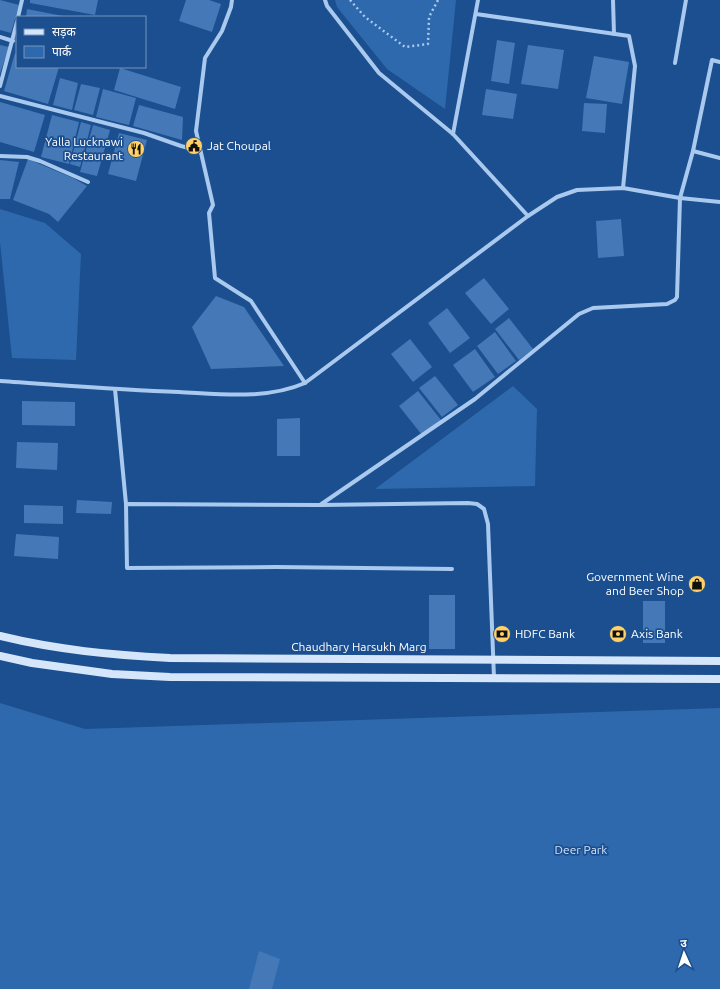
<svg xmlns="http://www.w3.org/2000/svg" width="720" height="989" viewBox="0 0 720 989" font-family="Ubuntu,'Noto Sans Devanagari',sans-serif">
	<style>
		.green { fill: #2e69ad }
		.building { fill: #4478b7 }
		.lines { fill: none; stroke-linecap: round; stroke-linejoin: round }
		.path { stroke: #a9c9ee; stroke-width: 2.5; stroke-dasharray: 2 3; stroke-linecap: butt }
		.street { stroke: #a9c9ee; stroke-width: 4 }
		.secondary { stroke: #d6e6fa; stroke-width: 8 }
		.labels { text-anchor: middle; stroke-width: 3.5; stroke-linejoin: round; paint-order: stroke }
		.poi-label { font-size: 12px; fill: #fff; stroke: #1b4f8f; text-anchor: start }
		.street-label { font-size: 12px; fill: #fff; stroke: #1b4f8f }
		.park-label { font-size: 12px; fill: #cfe3fa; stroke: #1b4f8f }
	</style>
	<rect width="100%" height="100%" fill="#1b4f8f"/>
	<g class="green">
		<path d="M335 0H456L445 109 387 69 337 7Z"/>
		<path d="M0 209 45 223 81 254 76 360 12 358 0 242Z"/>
		<path d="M513 386 537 409 535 486 375 489Z"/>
		<path d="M0 703 85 729 720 708V989H0Z"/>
	</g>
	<g class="building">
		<path d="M0 0 19 5 11 33 0 30Z"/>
		<path d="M30 0H98L95 15 30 3Z"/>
		<path d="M186 0H209L221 4 212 32 179 21Z"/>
		<path d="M27 9 63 16 62 17H26Z"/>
		<path d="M497 40 515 43 509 84 491 81Z"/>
		<path d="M0 45 9 47 0 74Z"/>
		<path d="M528 45 564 50 558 89 521 84Z"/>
		<path d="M15 53 17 54V67H59L48 104 4 91Z"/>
		<path d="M594 56 629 62 622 104 586 98Z"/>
		<path d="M120 68 181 87 175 109 114 90Z"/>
		<path d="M60 78 78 83 72 110 53 105Z"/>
		<path d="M81 84 100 88 93 115 74 110Z"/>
		<path d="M103 89 136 98 129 125 96 117Z"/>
		<path d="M486 89 517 94 513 119 482 115Z"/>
		<path d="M0 102 45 115 34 152 0 142Z"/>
		<path d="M584 103 607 104 605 133 582 131Z"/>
		<path d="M139 105 183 117 182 140 133 126Z"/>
		<path d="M52 115 79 122 69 164 41 157Z"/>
		<path d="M81 122 91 125 80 167 70 164Z"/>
		<path d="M93 125 110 130 97 176 80 172Z"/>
		<path d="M119 133 147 140 136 181 108 174Z"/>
		<path d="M28 159 73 178 87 186 58 222 49 214 13 200Z"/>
		<path d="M0 160 19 162 10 199H0Z"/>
		<path d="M621 219 624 256 598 258 596 221Z"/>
		<path d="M484 278 509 309 491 324 465 293Z"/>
		<path d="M216 296 244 307 284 366 211 369 192 327Z"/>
		<path d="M447 308 470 338 450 353 428 323Z"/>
		<path d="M509 318 533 349 519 360 495 329Z"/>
		<path d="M495 332 516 361 498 374 477 346Z"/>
		<path d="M410 339 432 367 413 382 391 354Z"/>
		<path d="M475 349 495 377 473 392 453 365Z"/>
		<path d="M435 376 458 405 442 417 419 388Z"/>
		<path d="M418 391 441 420 422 435 399 406Z"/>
		<path d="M22 401 75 402V426L22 425Z"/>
		<path d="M300 418V456H277V419Z"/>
		<path d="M17 442 58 443 57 470 16 468Z"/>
		<path d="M77 500 112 502 111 514 76 513Z"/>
		<path d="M24 505 63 506V524L24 523Z"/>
		<path d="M16 534 59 537 58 559 14 556Z"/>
		<rect x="429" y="595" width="26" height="54"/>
		<rect x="643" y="601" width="22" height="42"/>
		<path d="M259 951 280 959 272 989H249Z"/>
	</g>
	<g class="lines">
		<path class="path" d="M350 0 365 17 405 47 428 44 429 17 438 0"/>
		<g class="street">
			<path d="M232 0 231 7 222 31 205 58 196 131 213 205 209 213 215 278 251 301 305 383"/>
			<path d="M325 0 327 6 379 73 453 134 528 216"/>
			<path d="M613 0 614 34"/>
			<path d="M476 14 629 36 635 66 623 188"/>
			<path d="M18 17 22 0"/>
			<path d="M0 37 13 41"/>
			<path d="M675 63 686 0"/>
			<path d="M0 86 17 22"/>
			<path d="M0 96 144 133 181 146 200 151"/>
			<path d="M453 134 478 0"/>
			<path d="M693 151 720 158"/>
			<path d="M0 156 27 157 40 161 88 182"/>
			<path d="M0 381C60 385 119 390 179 392 220 394 266 400 305 383L528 216 557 197 577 190 623 188 680 198 720 202"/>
			<path d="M115 389 126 504"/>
			<path d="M321 505 468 503 477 504 484 509 488 524 494 678"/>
			<path d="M452 569 276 567 127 568 126 504 320 505 475 399 579 314 593 308 667 304 675 300 677 297 680 198 693 151 712 60 720 62"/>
		</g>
		<g class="secondary">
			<path d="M0 636C57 650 112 655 170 658L720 661"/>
			<path d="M0 656 32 663 112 674 170 677 720 679"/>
		</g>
	</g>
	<defs>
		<g id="civic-disc" transform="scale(0.9)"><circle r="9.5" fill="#ffd166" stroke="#1b4f8f"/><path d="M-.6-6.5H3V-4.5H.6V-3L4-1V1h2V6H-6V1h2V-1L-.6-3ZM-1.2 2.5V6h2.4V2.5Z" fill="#111"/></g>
		<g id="restaurant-disc" transform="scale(0.9)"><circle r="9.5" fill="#ffd166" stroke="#1b4f8f"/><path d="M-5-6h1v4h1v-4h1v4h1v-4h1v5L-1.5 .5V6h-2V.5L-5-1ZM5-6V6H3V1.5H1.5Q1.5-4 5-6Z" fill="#111"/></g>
		<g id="shop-disc" transform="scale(0.9)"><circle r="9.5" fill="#ffd166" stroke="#1b4f8f"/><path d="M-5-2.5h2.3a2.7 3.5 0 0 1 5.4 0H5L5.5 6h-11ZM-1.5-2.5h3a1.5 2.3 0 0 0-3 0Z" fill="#111"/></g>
		<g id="bank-disc" transform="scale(0.9)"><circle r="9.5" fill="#ffd166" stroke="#1b4f8f"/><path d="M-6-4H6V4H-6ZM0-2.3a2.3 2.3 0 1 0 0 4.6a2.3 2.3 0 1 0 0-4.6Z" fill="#111"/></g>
	</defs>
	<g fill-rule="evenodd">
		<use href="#civic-disc" x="194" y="146"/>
		<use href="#restaurant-disc" x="136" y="149"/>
		<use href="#shop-disc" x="697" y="584"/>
		<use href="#bank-disc" x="502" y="634"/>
		<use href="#bank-disc" x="618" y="634"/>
	</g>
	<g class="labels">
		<g class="poi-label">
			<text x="123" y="146" text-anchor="end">Yalla Lucknawi<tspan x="123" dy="14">Restaurant</tspan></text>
			<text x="207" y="150">Jat Choupal</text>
			<text x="684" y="581" text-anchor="end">Government Wine<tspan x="684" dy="14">and Beer Shop</tspan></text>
			<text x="515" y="638">HDFC Bank</text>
			<text x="631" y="638">Axis Bank</text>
		</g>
		<g class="street-label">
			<text x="359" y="651">Chaudhary Harsukh Marg</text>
		</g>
		<g class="park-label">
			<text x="581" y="854">Deer Park</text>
		</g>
	</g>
	<rect x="16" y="16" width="130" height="52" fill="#1b4f8f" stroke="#7695bc"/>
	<rect x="24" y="29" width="20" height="6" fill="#d6e6fa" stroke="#7695bc"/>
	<text x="52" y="36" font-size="12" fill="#ffffff">सड़क</text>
	<rect x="24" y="46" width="20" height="12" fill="#2e69ad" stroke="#7695bc"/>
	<text x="52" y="56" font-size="12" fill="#ffffff">पार्क</text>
	<g transform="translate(684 953) rotate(357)" stroke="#1b4f8f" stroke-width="3" paint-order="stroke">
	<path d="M0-3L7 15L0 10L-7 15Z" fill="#ffffff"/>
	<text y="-6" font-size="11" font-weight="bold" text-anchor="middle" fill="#ffffff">उ</text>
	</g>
</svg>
